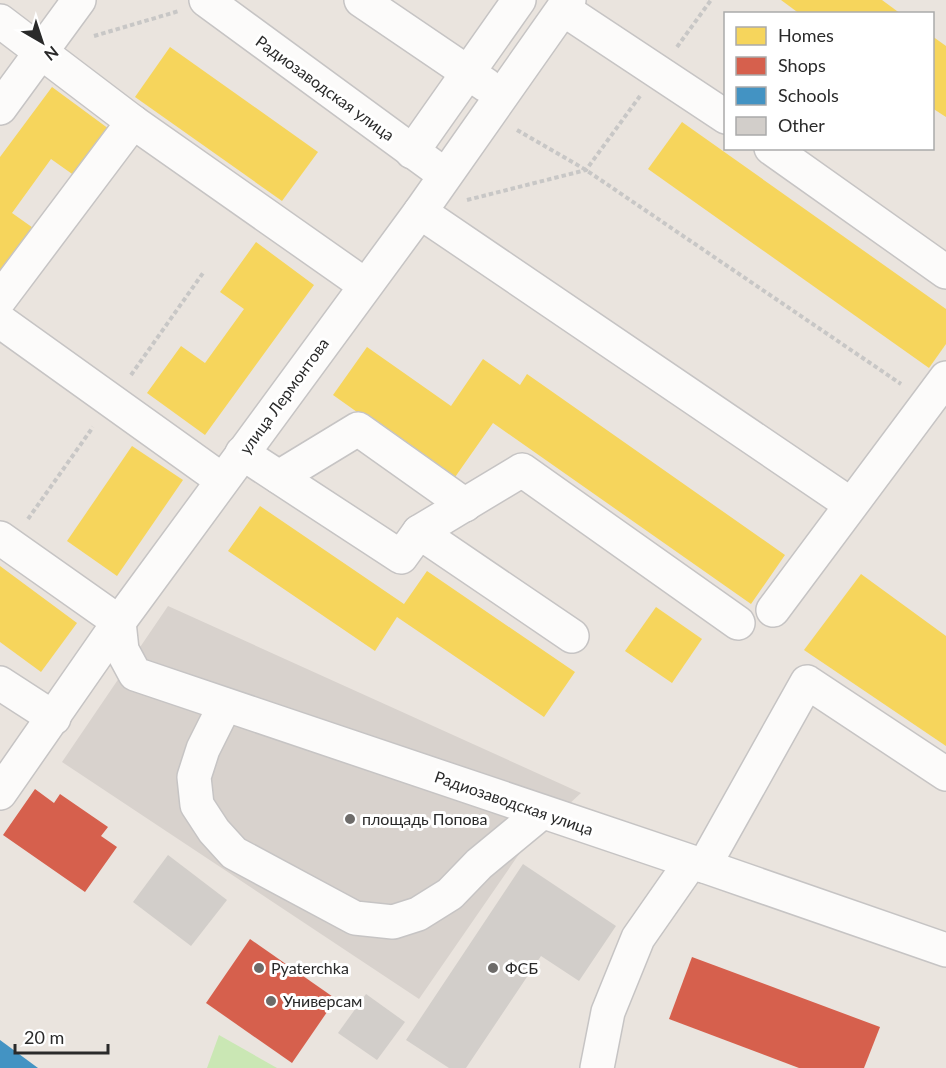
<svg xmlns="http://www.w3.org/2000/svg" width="946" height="1068" viewBox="0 0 946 1068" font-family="Lato,sans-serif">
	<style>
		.green { fill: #cae7b4 }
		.plaza { fill: #d8d2cd }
		.homes { fill: #f6d55c }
		.shops { fill: #d6604d }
		.schools { fill: #4393c3 }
		.building { fill: #d2ceca }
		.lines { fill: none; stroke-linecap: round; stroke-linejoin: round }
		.minor-casing { stroke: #c6c4c4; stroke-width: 36 }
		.path { stroke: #c8c7c6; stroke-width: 4; stroke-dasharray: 4.5 3; stroke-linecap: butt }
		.minor { stroke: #fcfbfa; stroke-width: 33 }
		.poi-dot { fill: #6d6b69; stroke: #fff; stroke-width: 2 }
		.labels { text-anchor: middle; stroke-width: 6; stroke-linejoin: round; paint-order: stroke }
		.street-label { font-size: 16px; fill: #2a2a2a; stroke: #fff }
		.poi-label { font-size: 16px; fill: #2a2a2a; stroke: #fff; text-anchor: start }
	</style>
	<rect width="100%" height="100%" fill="#eae4de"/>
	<path class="green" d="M219 1035 277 1068H207Z"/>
	<path class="plaza" d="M168 606 581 793 526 844 419 999 62 762Z"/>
	<g class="homes">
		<path d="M781 0H882L901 14H800Z"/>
		<path d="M932 36 946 46V117L932 108Z"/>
		<path d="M170 47 318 152 282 201 135 97Z"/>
		<path d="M52 87 109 129 75 176 51 159 12 213 36 230 0 278V157Z"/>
		<path d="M682 122 946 309V344L929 368 648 169Z"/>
		<path d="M256 242 314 285 205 435 147 393 181 346 205 363 244 309 220 292Z"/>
		<path d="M367 347 451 406 483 359 520 385 527 374 785 555 751 604 493 423 453 480 333 395Z"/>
		<path d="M132 446 183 480 117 576 67 541Z"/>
		<path d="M260 506 404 604 427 571 575 672 544 717 397 617 375 651 228 551Z"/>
		<path d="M0 566 77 623 41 672 0 642Z"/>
		<path d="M861 574 946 636V746L804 650Z"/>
		<path d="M656 607 702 639 672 683 625 651Z"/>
	</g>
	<g class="shops">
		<path d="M35 789 54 803 60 794 108 827 101 836 117 847 85 892 3 835Z"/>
		<path d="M250 939 336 999 292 1063 206 1003Z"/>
		<path d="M692 957 880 1027 864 1068H799L669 1019Z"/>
	</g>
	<path class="schools" d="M0 1040 38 1068H0Z"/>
	<g class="building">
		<path d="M168 855 227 900 191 946 133 902Z"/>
		<path d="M523 864 616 926 579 981 541 956 466 1068H449L406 1040Z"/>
		<path d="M366 994 405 1022 377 1060 338 1033Z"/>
	</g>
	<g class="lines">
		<g class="minor-casing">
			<g id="minor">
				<path d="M206 0 445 175"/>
				<path d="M361 0 486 85"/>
				<path d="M563 9 726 117"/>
				<path d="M0 21 133 122 365 285"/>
				<path d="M0 108 79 0"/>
				<path d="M771 148 946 272"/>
				<path d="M412 152 519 0"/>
				<path d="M420 212 850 504"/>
				<path d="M0 299 133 122"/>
				<path d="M0 321 222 480"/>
				<path d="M242 453 401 557 419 532 572 636"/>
				<path d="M279 477 358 429 465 505"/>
				<path d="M419 532 522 470 738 623"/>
				<path d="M0 538 119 622"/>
				<path d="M773 610 946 378"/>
				<path d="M119 622 122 650 135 674 704 866 946 950"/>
				<path d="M0 683 54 718"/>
				<path d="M225 705 203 749 194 777 197 805 214 831 234 853 355 918 393 922 418 914 450 894 479 864 542 812"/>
				<path d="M0 793 119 622 420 212 569 0"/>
				<path d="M704 866 807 682 946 774"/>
				<path d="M597 1068 608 1012 638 938 691 862"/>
			</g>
		</g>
		<g class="path">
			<path d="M94 36 179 11"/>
			<path d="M677 47 711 0"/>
			<path d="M517 130 586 170 901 384"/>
			<path d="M467 200 586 170 640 96"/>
			<path d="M131 375 203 273"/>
			<path d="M28 519 93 427"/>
		</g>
		<use href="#minor" class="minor"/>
	</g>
	<g class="poi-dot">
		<circle cx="350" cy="819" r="6"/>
		<circle cx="259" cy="968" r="6"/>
		<circle cx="493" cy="968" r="6"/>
		<circle cx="271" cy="1001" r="6"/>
	</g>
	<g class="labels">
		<g class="street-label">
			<text transform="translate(325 88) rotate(36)" y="6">Радиозаводская улица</text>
			<text transform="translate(284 396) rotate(-54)" y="6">улица Лермонтова</text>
			<text transform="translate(514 803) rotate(19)" y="6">Радиозаводская улица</text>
		</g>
		<g class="poi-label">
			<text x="362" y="825">площадь Попова</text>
			<text x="271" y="974">Pyaterchka</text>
			<text x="505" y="974">ФСБ</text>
			<text x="283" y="1007">Универсам</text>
		</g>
	</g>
	<rect x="724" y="12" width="210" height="138" fill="#ffffff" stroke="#aaaaaa" stroke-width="1.5"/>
	<rect x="736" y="27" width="30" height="18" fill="#f6d55c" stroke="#aaaaaa" stroke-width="1.5"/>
	<text x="778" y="42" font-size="18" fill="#2a2a2a">Homes</text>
	<rect x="736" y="57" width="30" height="18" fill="#d6604d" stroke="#aaaaaa" stroke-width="1.5"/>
	<text x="778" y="72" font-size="18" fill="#2a2a2a">Shops</text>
	<rect x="736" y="87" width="30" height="18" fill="#4393c3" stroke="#aaaaaa" stroke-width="1.5"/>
	<text x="778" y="102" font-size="18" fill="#2a2a2a">Schools</text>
	<rect x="736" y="117" width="30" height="18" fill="#d2ceca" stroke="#aaaaaa" stroke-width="1.5"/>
	<text x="778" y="132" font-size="18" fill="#2a2a2a">Other</text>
	<g transform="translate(42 42) rotate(141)" stroke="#ffffff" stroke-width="4.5" paint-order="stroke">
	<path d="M0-4.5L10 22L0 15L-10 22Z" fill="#2a2a2a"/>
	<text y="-9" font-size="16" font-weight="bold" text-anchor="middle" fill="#2a2a2a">N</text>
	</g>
	<path d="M15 1044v9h93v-9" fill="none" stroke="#2a2a2a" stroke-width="3"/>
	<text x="24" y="1044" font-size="18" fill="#2a2a2a" stroke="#ffffff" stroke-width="4.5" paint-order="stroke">20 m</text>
</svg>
